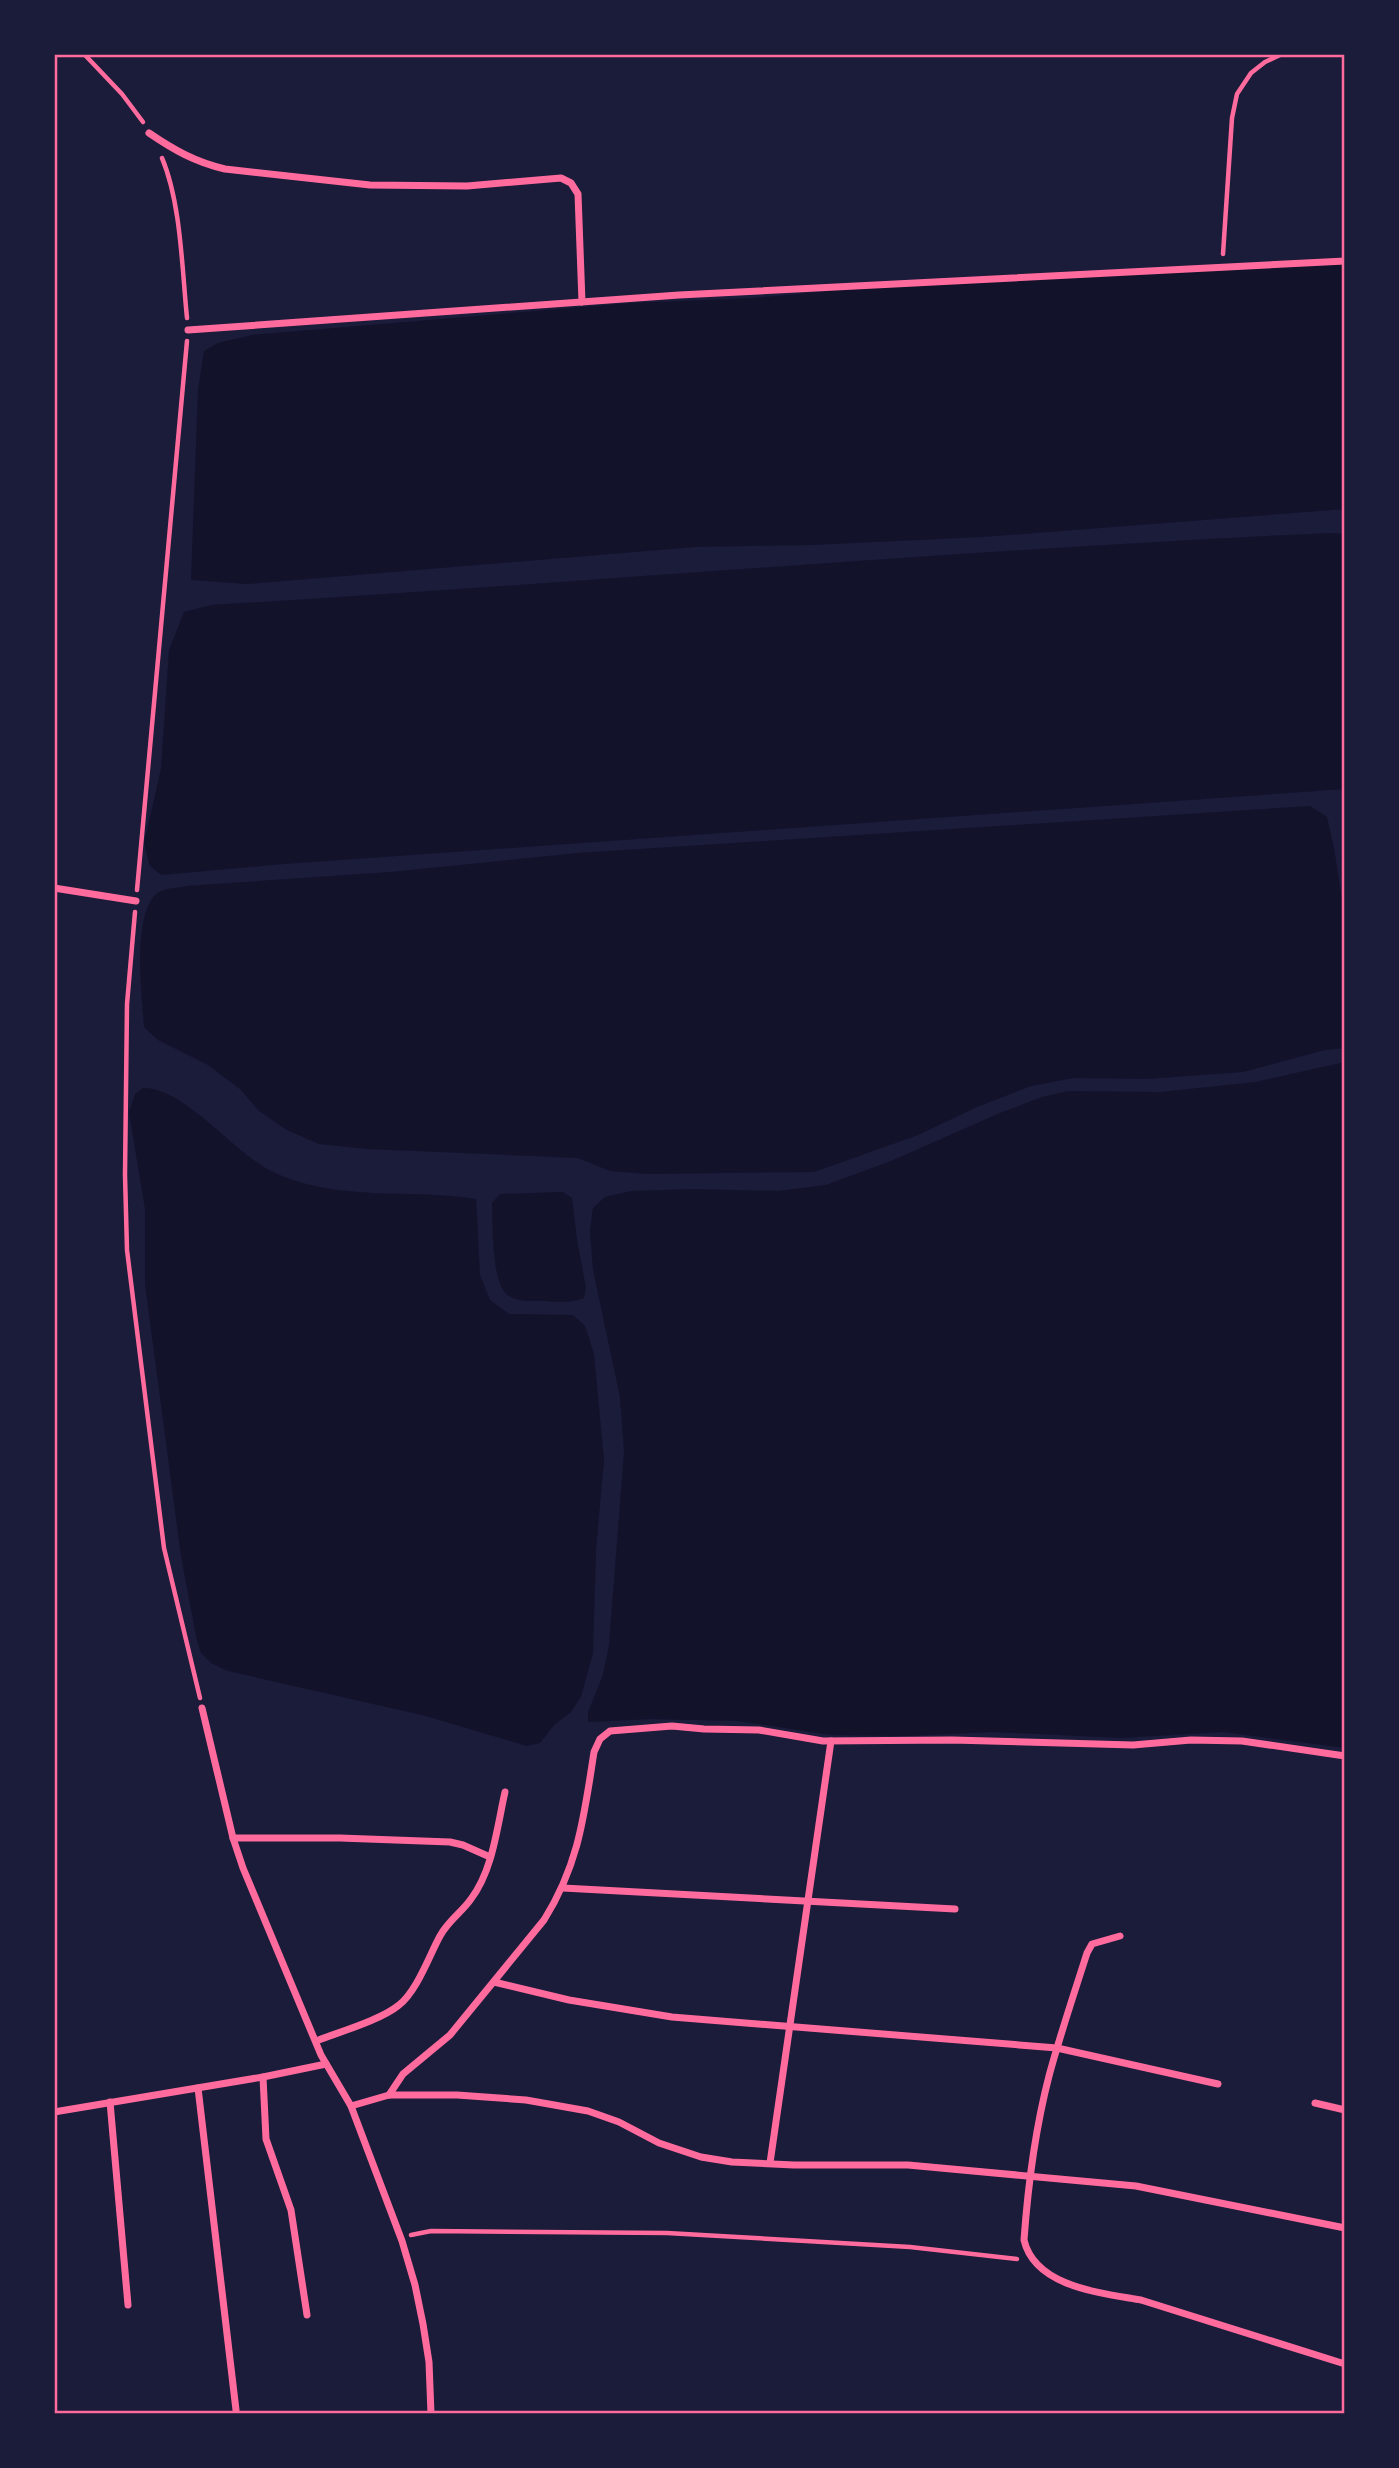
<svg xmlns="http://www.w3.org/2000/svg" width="1399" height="2468" viewBox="0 0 1399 2468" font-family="Arial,sans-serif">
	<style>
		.water { fill: #12122b }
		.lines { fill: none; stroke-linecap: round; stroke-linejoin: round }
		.path { stroke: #ff6b9d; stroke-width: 4.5 }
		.minor { stroke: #ff6b9d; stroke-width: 7 }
		.neatline { fill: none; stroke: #ff6b9d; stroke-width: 2.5 }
	</style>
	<rect width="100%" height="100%" fill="#1b1b3a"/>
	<g class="water">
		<path d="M1345 264V509L982 537 812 545 695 547 247 584 191 580 198 390 204 351 218 343 252 335 630 303 754 298 905 284Z"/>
		<path d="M1329 533 1345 534V789L284 864 161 875 150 866 144 843 161 769 169 650 184 612 211 605C584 583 956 550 1329 533Z"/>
		<path d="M1310 806 1327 817 1334 848 1345 920V1048L1325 1050 1243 1072 1146 1079 1074 1078 1031 1086 977 1107 918 1135 814 1172 647 1174 610 1171 578 1158 368 1149 319 1144 287 1130 259 1111 240 1089 208 1065 158 1040 144 1027C142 998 131 910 159 892 166 888 179 888 186 886L391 872 578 853Z"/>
		<path d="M1345 1062V1748L1223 1732 1121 1738 992 1732 907 1736 831 1735 738 1721 651 1719 588 1722V1712L603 1675 609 1645 624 1452 620 1397 593 1270 590 1231 593 1208 605 1197 631 1191 693 1189 778 1191 826 1185 891 1161 1000 1113 1042 1097 1068 1091 1161 1092 1255 1082Z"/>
		<path d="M143 1088C184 1087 233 1152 271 1171 336 1203 408 1188 476 1199L480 1275 490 1300 509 1314 573 1315 585 1326 594 1354 604 1460 596 1549 593 1653 581 1697 571 1712 554 1725 540 1743 527 1746 426 1716 228 1671 211 1663 201 1653 196 1636 181 1556 145 1284V1209L129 1112 135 1094Z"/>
		<path d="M563 1192 572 1198 577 1240 586 1288 584 1298C570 1304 556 1301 541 1301 531 1301 519 1302 509 1296 491 1286 493 1223 492 1203L500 1194Z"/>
	</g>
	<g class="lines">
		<g class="path">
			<path d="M84 54 122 94 143 122"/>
			<path d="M162 158C181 203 182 269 187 318"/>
			<path d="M1223 254 1232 118 1237 94 1251 73 1265 62 1282 54"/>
			<path d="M137 890 187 341"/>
			<path d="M135 912 127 1004 125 1175 127 1250 164 1548 200 1698"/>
			<path d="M411 2235 431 2231 667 2233 910 2247 1017 2259"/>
		</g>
		<g class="minor">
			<path d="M149 133C174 150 195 162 225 169L370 185 467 186 561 178 571 183 578 194 582 302"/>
			<path d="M188 330 679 295 1345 261"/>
			<path d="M54 888 136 901"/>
			<path d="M202 1708 233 1838 243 1868 321 2055 351 2106 402 2241 415 2285 423 2324 429 2362 431 2414"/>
			<path d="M233 1838H340L450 1842 463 1845 490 1857"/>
			<path d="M563 1888 955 1909"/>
			<path d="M1120 1936 1092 1944 1087 1953C1074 1994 1060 2035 1049 2076 1035 2130 1028 2185 1024 2240 1035 2287 1101 2293 1141 2300L1345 2364"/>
			<path d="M494 1982 569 2000 672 2017 1057 2048 1218 2084"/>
			<path d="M316 2041C339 2032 381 2020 399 2005 417 1991 429 1956 440 1936 448 1921 462 1912 471 1899 493 1870 497 1827 505 1792"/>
			<path d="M263 2077 266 2139 291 2210 307 2315"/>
			<path d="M198 2088 236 2410"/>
			<path d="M389 2095 403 2074 450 2035 544 1920C579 1864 584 1816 594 1752L600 1739 610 1731 672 1726 704 1729 759 1730 823 1741 952 1740 1133 1745 1191 1740 1242 1741 1345 1756"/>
			<path d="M110 2102 128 2305"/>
			<path d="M1315 2103 1345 2110"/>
			<path d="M351 2106 389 2095H457L526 2100 588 2111 619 2122 659 2143 701 2157 732 2162 794 2165H908L1136 2186 1345 2228"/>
			<path d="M54 2112 263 2077 326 2064"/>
			<path d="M770 2163 831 1741"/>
		</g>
	</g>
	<rect width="1399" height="2468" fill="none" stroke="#1b1b3a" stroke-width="112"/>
	<rect x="56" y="56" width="1287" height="2356" class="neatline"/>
</svg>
